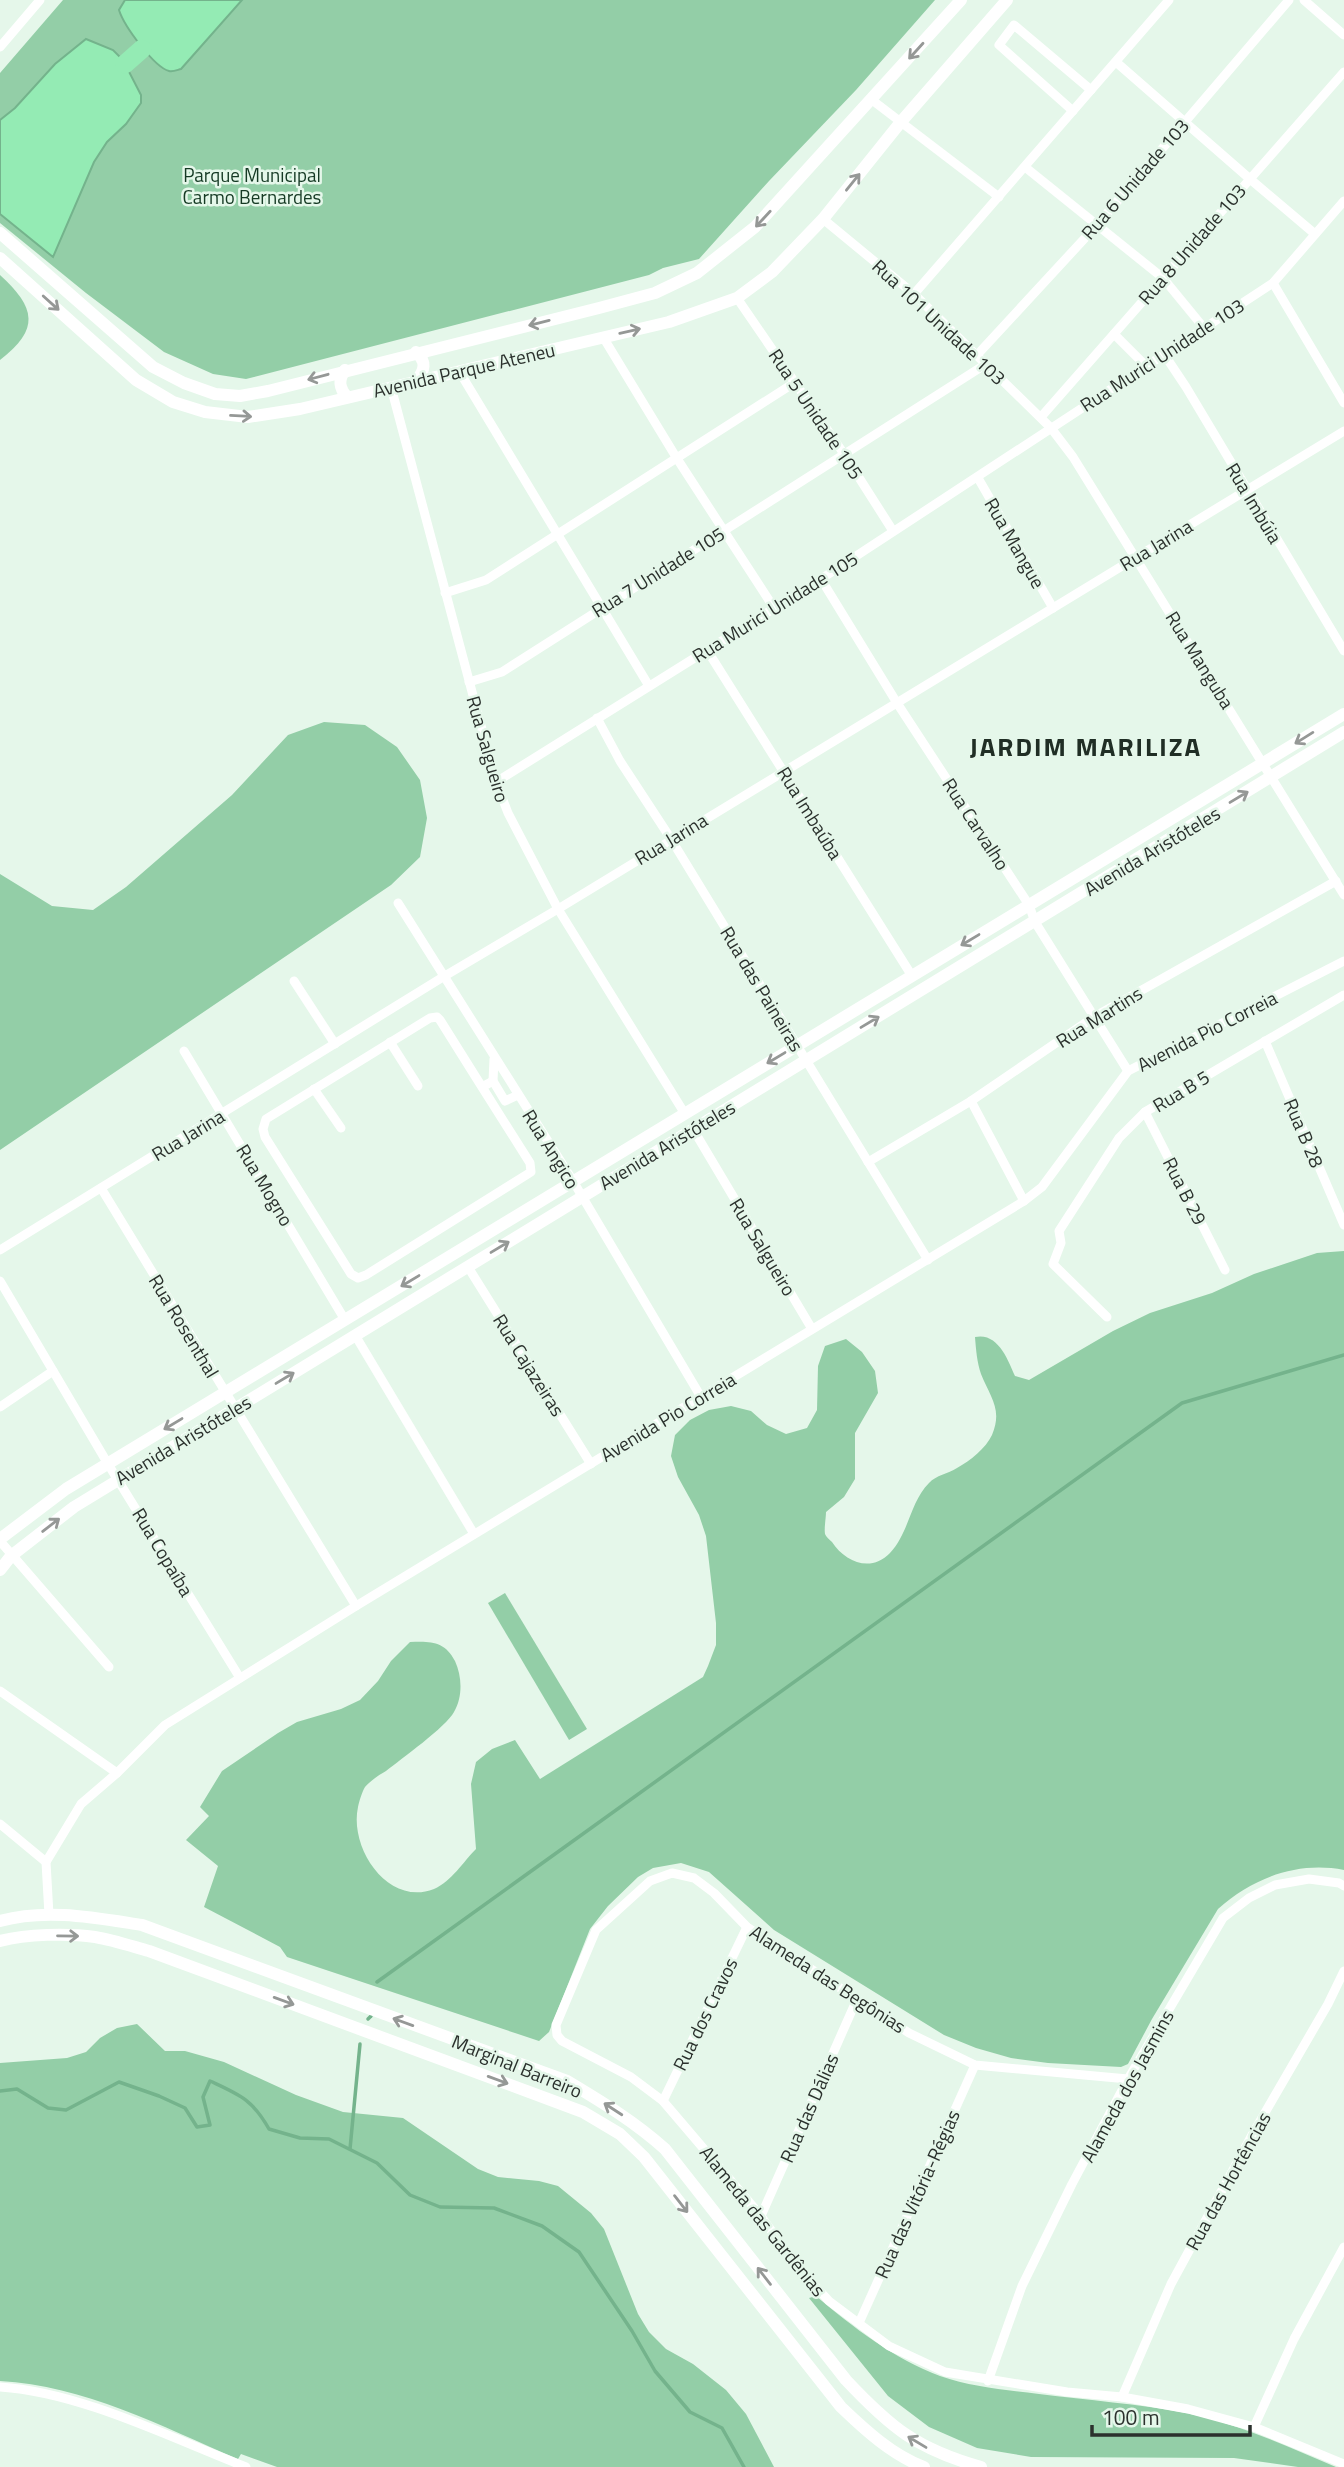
<svg xmlns="http://www.w3.org/2000/svg" width="1344" height="2467" viewBox="0 0 1344 2467" font-family="'Titillium Web',sans-serif">
	<style>
		.green { fill: #93cea7 }
		.water { fill: #94ebb4; stroke: #74b38c; stroke-width: 2 }
		.lines { fill: none; stroke-linecap: round; stroke-linejoin: round }
		.stream { stroke: #74b38c; stroke-width: 3.5 }
		.river { stroke: #94ebb4; stroke-width: 19 }
		.street { stroke: #fff; stroke-width: 9 }
		.secondary { stroke: #fff; stroke-width: 12 }
		.oneway { stroke: #959896 }
		.labels { text-anchor: middle; stroke-width: 5; stroke-linejoin: round; paint-order: stroke }
		.park-label { font-size: 19px; fill: #153a24; stroke: #e5f7ea }
		.street-label { font-size: 19px; fill: #2b312d; stroke: #e5f7ea }
		.district-label { font-size: 26px; font-weight: bold; letter-spacing: 2px; fill: #202e25; stroke: #e5f7ea }
	</style>
	<rect width="100%" height="100%" fill="#e5f7ea"/>
	<g class="green">
		<path d="M63 0H935L856 90 769 181 699 259 663 268 649 275 246 379 213 374 164 352 86 293 0 223V73Z"/>
		<path d="M0 275C36 308 40 329 0 360Z"/>
		<path d="M324 722 365 725 397 747 420 780 427 818 420 857 391 885 0 1150V874L52 906 93 910 126 887 232 795 288 735Z"/>
		<path d="M1344 1251V1870C1297 1861 1253 1878 1218 1909L1152 2019 1128 2064 1121 2067 1048 2063 1011 2058 976 2048 944 2035 774 1930 709 1872 681 1863 653 1868 638 1877 608 1906 590 1929 549 2032 539 2041 287 1957 280 1947 204 1907 218 1866 186 1840 209 1816 200 1807 222 1771 278 1733 297 1722 341 1709 360 1700 378 1681 391 1661 410 1642C430 1641 445 1641 455 1661 462 1676 463 1697 454 1712 446 1727 401 1759 386 1771 379 1775 370 1781 365 1787 362 1792 359 1802 358 1807 349 1848 388 1907 434 1889 452 1881 463 1862 476 1849L471 1784 476 1762 492 1749 515 1740 540 1779 703 1677 708 1666 716 1645V1623L706 1536 699 1515 678 1477 671 1456 675 1435 690 1420 709 1410 731 1406 751 1411 767 1425 786 1434 807 1428 817 1410 818 1366 825 1346 846 1339 862 1352 875 1371 878 1393 855 1433V1479L844 1497 826 1512C826 1518 824 1528 825 1534 826 1537 829 1539 832 1542 845 1562 871 1573 890 1553 909 1533 910 1502 929 1483 936 1475 948 1474 957 1468 970 1461 986 1448 992 1435 1003 1409 990 1397 981 1374 977 1362 976 1350 975 1337 998 1332 1008 1360 1015 1376L1029 1380 1113 1331 1150 1313 1212 1293 1254 1274 1317 1253Z"/>
		<path d="M505 1593 587 1729 569 1740 488 1603Z"/>
		<path d="M137 2024 165 2051H185L224 2062 296 2095 343 2112 403 2118 478 2169 498 2177 539 2181 558 2186 591 2213 604 2229 638 2314 649 2332 666 2349 693 2364 726 2390 746 2414 774 2467H277L241 2454 238 2459C163 2427 83 2385 0 2381V2063L67 2058 86 2052 100 2038 117 2028Z"/>
		<path d="M816 2296C854 2328 893 2358 940 2376 972 2387 1005 2390 1039 2394 1088 2400 1138 2404 1186 2413 1239 2424 1287 2446 1336 2467H1298L1234 2458 1031 2457 977 2448 929 2427 888 2396 809 2298Z"/>
	</g>
	<g class="water">
		<path d="M125 0H242L181 69C177 70 173 72 169 71 154 67 124 26 119 10Z"/>
		<path d="M86 39 113 50 123 60 141 95V103L126 124 107 142 94 162 53 257 0 214V120L15 108 55 64Z"/>
	</g>
	<g class="lines">
		<g class="stream">
			<path d="M121 60 142 43"/>
			<path d="M377 1982 1182 1403 1344 1355"/>
			<path d="M368 2019 371 2016"/>
			<path d="M0 2091 17 2089 48 2108 66 2110 119 2082 159 2096 185 2108 197 2127 210 2125 203 2097 210 2081C240 2095 252 2099 269 2129L300 2138 329 2139 377 2163 410 2195 440 2207 494 2208 542 2226 579 2252 632 2331 655 2371 690 2412 722 2428 744 2467"/>
			<path d="M350 2149 360 2044"/>
		</g>
		<path class="river" d="M125 64 142 49"/>
		<g class="street">
			<path d="M1304 0 1344 35"/>
			<path d="M0 47 40 0"/>
			<path d="M1116 62 1250 179 1315 234"/>
			<path d="M872 100 999 197"/>
			<path d="M1073 111 999 45 1014 25 1091 90"/>
			<path d="M1025 167 1163 278 1204 328"/>
			<path d="M823 219 914 294 1051 428 1073 457 1344 895"/>
			<path d="M1273 283 1344 403"/>
			<path d="M914 294 1169 0"/>
			<path d="M737 298 844 454 893 531"/>
			<path d="M1114 334 1146 366"/>
			<path d="M603 337 676 457 774 608"/>
			<path d="M1164 354 1186 387 1344 651"/>
			<path d="M977 355 1097 225 1289 0"/>
			<path d="M459 371 649 686"/>
			<path d="M391 387 496 782 508 813 558 909 685 1114"/>
			<path d="M1041 417 1344 72"/>
			<path d="M978 478 1053 608"/>
			<path d="M821 579 897 703 1029 905 1035 922 1128 1071"/>
			<path d="M445 593 486 580 794 383"/>
			<path d="M707 650 912 976"/>
			<path d="M469 682 502 672 986 364"/>
			<path d="M597 718 620 761 671 839 928 1260"/>
			<path d="M496 782 821 579 1273 283 1344 201"/>
			<path d="M398 903 573 1181 701 1397"/>
			<path d="M294 981 335 1044"/>
			<path d="M1265 1041 1344 1225"/>
			<path d="M390 1042 418 1086"/>
			<path d="M184 1051 345 1320"/>
			<path d="M494 1059 493 1081 505 1101 518 1095"/>
			<path d="M482 1087 530 1163 531 1172 366 1275 358 1278 351 1274 265 1137 263 1129 266 1119 430 1018 437 1017 440 1020 482 1087 493 1081"/>
			<path d="M314 1089 341 1128"/>
			<path d="M971 1101 1024 1201"/>
			<path d="M1145 1112 1225 1270"/>
			<path d="M693 1129 812 1329"/>
			<path d="M868 1162 971 1101 1094 1017 1336 881"/>
			<path d="M101 1188 356 1606"/>
			<path d="M0 1250 443 977 558 909 1344 431"/>
			<path d="M468 1267 591 1464"/>
			<path d="M0 1281 108 1464 240 1678"/>
			<path d="M1107 1317 1053 1264 1061 1243 1059 1231 1119 1138 1145 1112 1344 995"/>
			<path d="M355 1335 474 1534"/>
			<path d="M0 1407 53 1371"/>
			<path d="M0 1541 109 1667"/>
			<path d="M0 1691 117 1773"/>
			<path d="M0 1824 46 1862"/>
			<path d="M49 1915 46 1862 81 1804 117 1773 165 1725 356 1606 1024 1201 1042 1187 1128 1071 1344 961"/>
			<path d="M1128 2079 975 2065 909 2033 747 1927 714 1893 694 1878 672 1873 650 1881 596 1930 556 2025 557 2035 562 2041 631 2077 663 2101 761 2216 796 2265 829 2301 889 2346 945 2372 1067 2392 1122 2397 1188 2409 1254 2427 1344 2464"/>
			<path d="M663 2101 747 1927"/>
			<path d="M761 2216 857 1999"/>
			<path d="M859 2323 975 2065"/>
			<path d="M988 2381 1022 2286 1072 2184 1128 2079 1223 1918 1249 1898 1275 1885 1309 1879 1339 1883 1344 1886"/>
			<path d="M0 2387C80 2392 171 2438 246 2467"/>
			<path d="M1122 2397 1171 2284 1252 2135 1328 2004 1344 1971"/>
			<path d="M1254 2427 1294 2339 1344 2247"/>
		</g>
		<g class="secondary">
			<path d="M0 233 153 367 184 383 215 394 240 396 268 391 599 308 655 293 697 273 755 227 961 0"/>
			<path d="M0 258 136 380 173 402 205 412 248 417 300 409 669 322 737 298 772 272 823 219 900 123 1007 0"/>
			<path d="M416 352C427 362 425 370 416 381"/>
			<path d="M345 370C338 380 339 388 347 397"/>
			<path d="M0 1539 66 1489 1344 714"/>
			<path d="M0 1570 11 1556 74 1507 1344 732"/>
			<path d="M0 1921C46 1908 96 1918 142 1925L567 2081C602 2102 635 2122 665 2149L846 2380C891 2428 917 2449 981 2467"/>
			<path d="M0 1941C26 1934 68 1933 95 1937 113 1940 131 1946 149 1951L583 2112 620 2134 644 2157 841 2407C865 2430 892 2455 924 2467"/>
		</g>
	</g>
	<defs><path id="oneway-shaft" d="M-6 0H5M1.5-3L5.5 0L1.5 3" fill="none" stroke-width="1.6" stroke-linecap="round" stroke-linejoin="round" transform="scale(1.75)"/></defs>
	<g class="oneway">
		<use href="#oneway-shaft" transform="translate(916 51) rotate(132)"/>
		<use href="#oneway-shaft" transform="translate(853 182) rotate(-51)"/>
		<use href="#oneway-shaft" transform="translate(763 219) rotate(133)"/>
		<use href="#oneway-shaft" transform="translate(51 303) rotate(42)"/>
		<use href="#oneway-shaft" transform="translate(539 323) rotate(166)"/>
		<use href="#oneway-shaft" transform="translate(630 331) rotate(-13)"/>
		<use href="#oneway-shaft" transform="translate(318 377) rotate(165)"/>
		<use href="#oneway-shaft" transform="translate(241 416) rotate(3)"/>
		<use href="#oneway-shaft" transform="translate(1304 738) rotate(148)"/>
		<use href="#oneway-shaft" transform="translate(1239 797) rotate(-31)"/>
		<use href="#oneway-shaft" transform="translate(970 940) rotate(149)"/>
		<use href="#oneway-shaft" transform="translate(870 1022) rotate(-31)"/>
		<use href="#oneway-shaft" transform="translate(776 1058) rotate(149)"/>
		<use href="#oneway-shaft" transform="translate(500 1247) rotate(-31)"/>
		<use href="#oneway-shaft" transform="translate(410 1281) rotate(149)"/>
		<use href="#oneway-shaft" transform="translate(285 1378) rotate(-31)"/>
		<use href="#oneway-shaft" transform="translate(173 1424) rotate(149)"/>
		<use href="#oneway-shaft" transform="translate(51 1525) rotate(-38)"/>
		<use href="#oneway-shaft" transform="translate(68 1936) rotate(1)"/>
		<use href="#oneway-shaft" transform="translate(284 2001) rotate(20)"/>
		<use href="#oneway-shaft" transform="translate(403 2022) rotate(-160)"/>
		<use href="#oneway-shaft" transform="translate(498 2080) rotate(20)"/>
		<use href="#oneway-shaft" transform="translate(613 2109) rotate(-147)"/>
		<use href="#oneway-shaft" transform="translate(681 2204) rotate(52)"/>
		<use href="#oneway-shaft" transform="translate(764 2276) rotate(-128)"/>
		<use href="#oneway-shaft" transform="translate(917 2442) rotate(-149)"/>
	</g>
	<g class="labels">
		<g class="park-label">
			<text x="252" y="182">Parque Municipal<tspan x="252" dy="22">Carmo Bernardes</tspan></text>
		</g>
		<g class="street-label">
			<text transform="translate(1135 179) rotate(-49)" y="7">Rua 6 Unidade 103</text>
			<text transform="translate(1192 244) rotate(-49)" y="7">Rua 8 Unidade 103</text>
			<text transform="translate(939 322) rotate(43)" y="7">Rua 101 Unidade 103</text>
			<text transform="translate(1162 355) rotate(-33)" y="7">Rua Murici Unidade 103</text>
			<text transform="translate(464 370) rotate(-13)" y="7">Avenida Parque Ateneu</text>
			<text transform="translate(816 414) rotate(56)" y="7">Rua 5 Unidade 105</text>
			<text transform="translate(1254 503) rotate(59)" y="7">Rua Imbúia</text>
			<text transform="translate(1015 543) rotate(60)" y="7">Rua Mangue</text>
			<text transform="translate(1156 545) rotate(-31)" y="7">Rua Jarina</text>
			<text transform="translate(658 572) rotate(-32)" y="7">Rua 7 Unidade 105</text>
			<text transform="translate(775 607) rotate(-32)" y="7">Rua Murici Unidade 105</text>
			<text transform="translate(1200 660) rotate(58)" y="7">Rua Manguba</text>
			<text transform="translate(488 749) rotate(74)" y="7">Rua Salgueiro</text>
			<text transform="translate(810 813) rotate(58)" y="7">Rua Imbaúba</text>
			<text transform="translate(976 824) rotate(57)" y="7">Rua Carvalho</text>
			<text transform="translate(671 839) rotate(-31)" y="7">Rua Jarina</text>
			<text transform="translate(1152 851) rotate(-31)" y="7">Avenida Aristóteles</text>
			<text transform="translate(762 989) rotate(59)" y="7">Rua das Paineiras</text>
			<text transform="translate(1099 1017) rotate(-32)" y="7">Rua Martins</text>
			<text transform="translate(1207 1031) rotate(-27)" y="7">Avenida Pio Correia</text>
			<text transform="translate(1181 1091) rotate(-31)" y="7">Rua B 5</text>
			<text transform="translate(1304 1133) rotate(67)" y="7">Rua B 28</text>
			<text transform="translate(188 1135) rotate(-31)" y="7">Rua Jarina</text>
			<text transform="translate(667 1145) rotate(-31)" y="7">Avenida Aristóteles</text>
			<text transform="translate(551 1149) rotate(58)" y="7">Rua Angico</text>
			<text transform="translate(265 1185) rotate(59)" y="7">Rua Mogno</text>
			<text transform="translate(1185 1191) rotate(63)" y="7">Rua B 29</text>
			<text transform="translate(763 1247) rotate(59)" y="7">Rua Salgueiro</text>
			<text transform="translate(184 1326) rotate(59)" y="7">Rua Rosenthal</text>
			<text transform="translate(529 1365) rotate(58)" y="7">Rua Cajazeiras</text>
			<text transform="translate(668 1417) rotate(-31)" y="7">Avenida Pio Correia</text>
			<text transform="translate(183 1440) rotate(-31)" y="7">Avenida Aristóteles</text>
			<text transform="translate(163 1552) rotate(59)" y="7">Rua Copaíba</text>
			<text transform="translate(828 1979) rotate(33)" y="7">Alameda das Begônias</text>
			<text transform="translate(705 2014) rotate(-64)" y="7">Rua dos Cravos</text>
			<text transform="translate(517 2066) rotate(22)" y="7">Marginal Barreiro</text>
			<text transform="translate(1127 2086) rotate(-61)" y="7">Alameda dos Jasmins</text>
			<text transform="translate(809 2108) rotate(-66)" y="7">Rua das Dálias</text>
			<text transform="translate(1228 2181) rotate(-61)" y="7">Rua das Hortências</text>
			<text transform="translate(917 2194) rotate(-66)" y="7">Rua das Vitória-Régias</text>
			<text transform="translate(763 2221) rotate(51)" y="7">Alameda das Gardênias</text>
		</g>
		<g class="district-label">
			<text x="1086" y="756">JARDIM MARILIZA</text>
		</g>
	</g>
	<path d="M1092 2425v10h158v-10" fill="none" stroke="#2b312d" stroke-width="3.5"/>
	<text x="1102" y="2425" font-size="21" fill="#2b312d" stroke="#e5f7ea" stroke-width="5" paint-order="stroke">100 m</text>
</svg>
